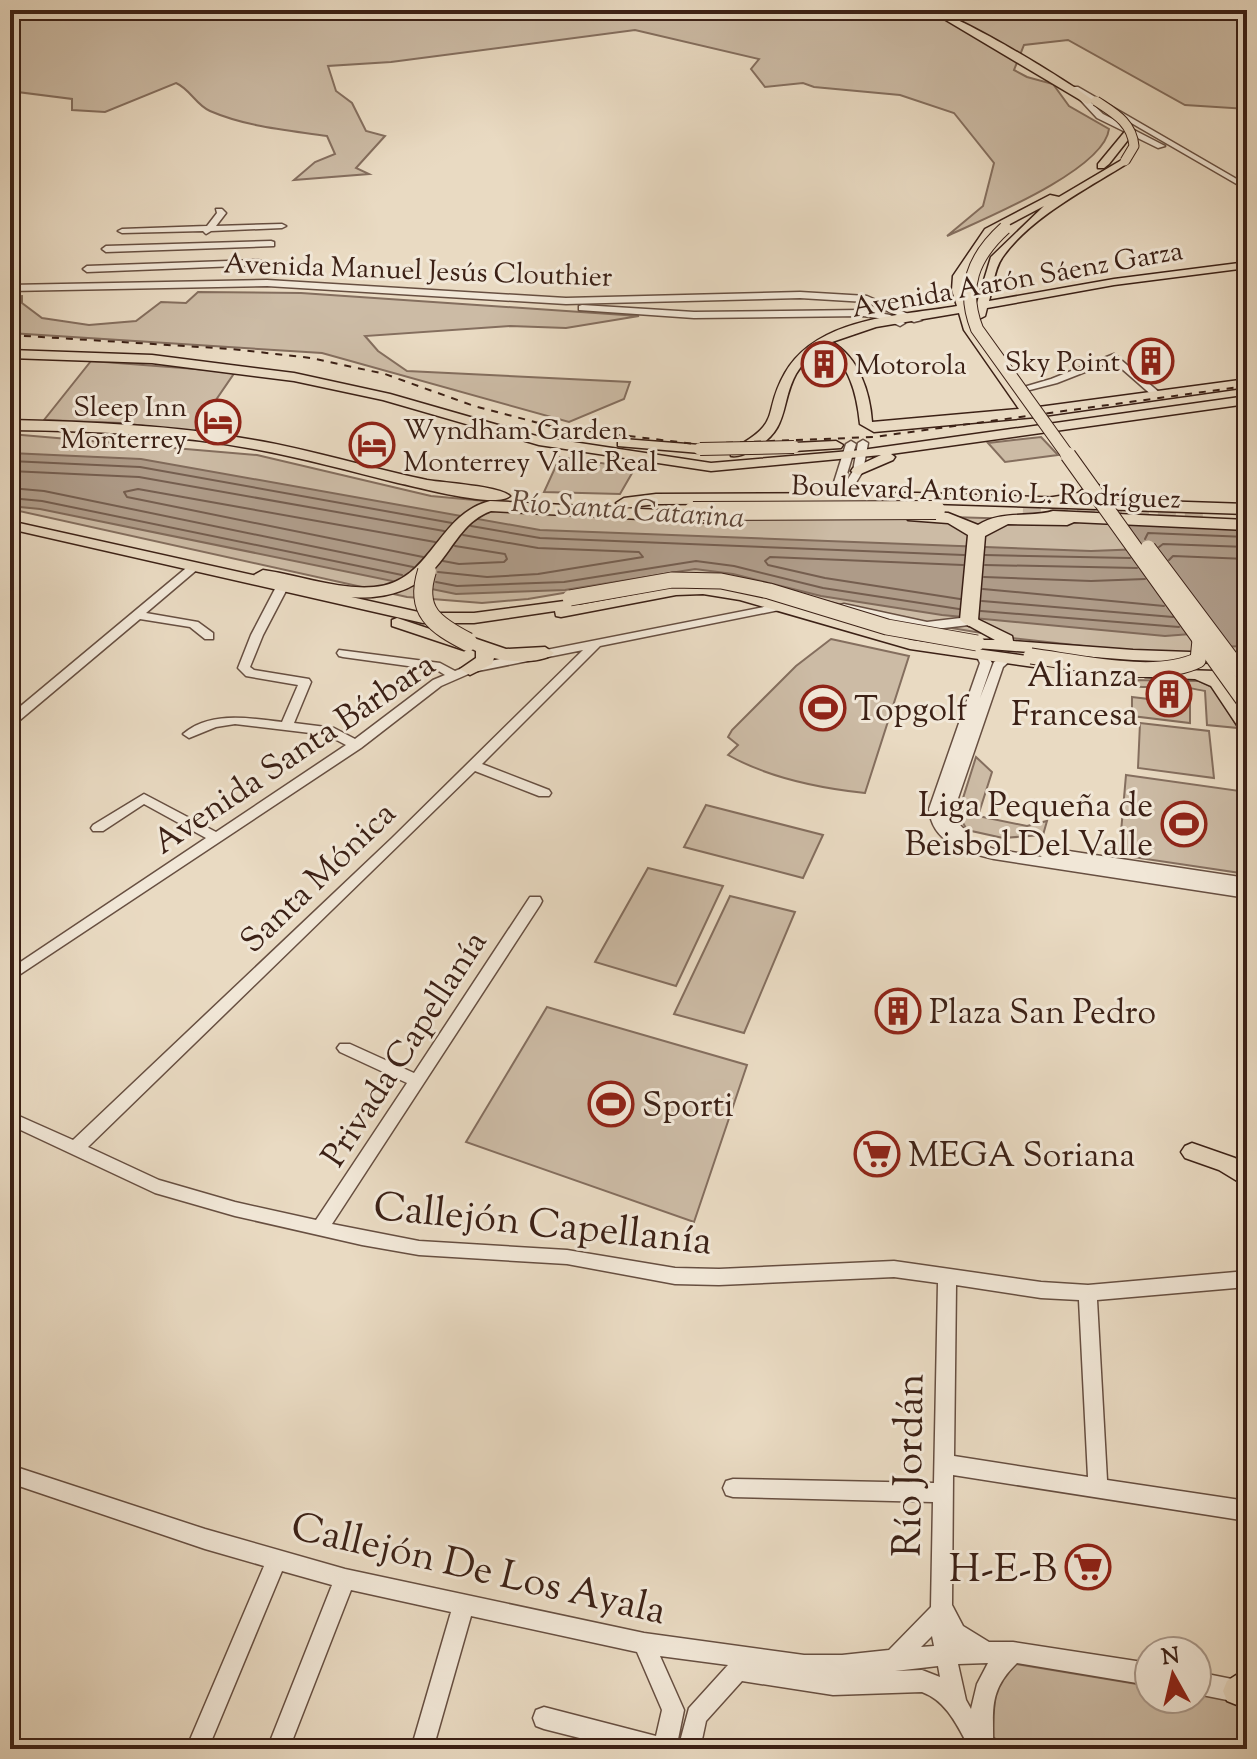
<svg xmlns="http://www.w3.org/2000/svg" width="1257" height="1759" viewBox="0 0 1257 1759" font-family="'Sorts Mill Goudy',serif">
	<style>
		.green { fill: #ccbba5; stroke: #846e5e; stroke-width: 2 }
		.water { fill: #ae9b88; stroke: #806a5a; stroke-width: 2 }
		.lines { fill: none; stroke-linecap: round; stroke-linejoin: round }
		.shore { stroke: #755e4f; stroke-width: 2 }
		.highway-tunnel { stroke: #c6b5a0; stroke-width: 18; stroke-dasharray: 18 9; stroke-linecap: butt }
		.minor-casing { stroke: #674f41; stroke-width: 3 }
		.major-casing { stroke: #3c2116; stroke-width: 3 }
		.highway-casing { stroke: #3c2116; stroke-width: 3 }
		.minor { fill: #f1e7d7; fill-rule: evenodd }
		.major { fill: #e9dac2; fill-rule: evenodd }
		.highway { fill: #e9dac2; fill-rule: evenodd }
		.rail { stroke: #3c2116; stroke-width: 2; stroke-dasharray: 7 7; stroke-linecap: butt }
		.major-bridge-far2-casing { stroke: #3c2116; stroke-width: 11; stroke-linecap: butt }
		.major-bridge-far1-casing { stroke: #3c2116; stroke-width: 14; stroke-linecap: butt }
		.major-bridge-casing { stroke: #3c2116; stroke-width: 17; stroke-linecap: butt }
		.highway-bridge-casing { stroke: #3c2116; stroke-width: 20; stroke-linecap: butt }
		.major-bridge-far2 { stroke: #e9dac2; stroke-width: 9 }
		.major-bridge-far1 { stroke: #e9dac2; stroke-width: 12 }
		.major-bridge { stroke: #e9dac2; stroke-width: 15 }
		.highway-bridge { stroke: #e9dac2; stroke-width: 18 }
		.labels { text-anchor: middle; stroke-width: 6; stroke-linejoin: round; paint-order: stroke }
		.far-street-label { font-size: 28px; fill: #3c2116; stroke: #f1e7d7 }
		.far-poi-label { font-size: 28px; fill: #3c2116; stroke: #f1e7d7; text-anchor: end }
		.far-water-label { font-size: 30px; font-style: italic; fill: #5e4638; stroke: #f1e7d7 }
		.poi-label { font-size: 34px; fill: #3c2116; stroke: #f1e7d7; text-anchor: start }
		.street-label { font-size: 34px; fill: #3c2116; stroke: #f1e7d7 }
		.near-street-label { font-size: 40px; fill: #3c2116; stroke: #f1e7d7 }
		.near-poi-label { font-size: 40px; fill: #3c2116; stroke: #f1e7d7; text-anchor: end }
	</style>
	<rect width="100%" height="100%" fill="#e9dac2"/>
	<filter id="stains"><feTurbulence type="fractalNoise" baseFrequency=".0025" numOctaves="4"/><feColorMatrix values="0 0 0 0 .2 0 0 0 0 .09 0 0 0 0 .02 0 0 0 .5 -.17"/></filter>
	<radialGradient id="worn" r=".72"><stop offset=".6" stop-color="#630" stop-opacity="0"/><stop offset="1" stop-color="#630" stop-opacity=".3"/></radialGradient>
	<g class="green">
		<path d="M10 10H1175L1247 20V109L1185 105 1068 40 1024 45 1014 70 1027 77 1053 84 1069 106 1109 129C1104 170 984 219 947 236L983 206 994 163 954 113 900 95 814 87 803 83 765 87 751 69 759 59 635 30 391 62 328 66 336 91 352 103 366 131 385 136 356 168 369 174 294 180 315 162 335 154 327 136C287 130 247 127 210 111 196 105 190 89 176 83L105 112 72 110V99L10 91Z"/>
		<path d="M198 292 301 293 639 316 566 328 510 326 365 336 378 351 407 371 630 382 624 399 569 422 322 353 10 333V297L22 296V303L42 318 89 325 136 321 161 302 186 303Z"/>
		<path d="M91 361 235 372 194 432 121 423 44 420Z"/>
		<path d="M10 434 257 455 431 496 627 514 950 517 1247 526V657L1146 653 1012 638 915 622 818 599 663 576 528 599 482 603 407 597 10 509Z"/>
		<path d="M1041 437 1058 455 1005 462 988 443Z"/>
		<path d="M560 457 635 468 620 494 544 492Z"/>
		<path d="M831 639 909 656 865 793C818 788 769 778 728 755L738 745 728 737 732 730 796 666Z"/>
		<path d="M1127 680 1199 681 1214 688 1238 728 1207 725 1205 691C1192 689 1173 683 1159 686 1148 687 1140 688 1127 685Z"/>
		<path d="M1132 697 1190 704V723L1132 716Z"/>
		<path d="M1140 723 1209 731 1214 778 1138 768Z"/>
		<path d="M976 757 992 772 978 816 1027 826 1047 821 1043 835 1003 838 967 830 958 814Z"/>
		<path d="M1126 775 1247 792V874L1119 855Z"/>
		<path d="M706 805 823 835 803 878 684 847Z"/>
		<path d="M648 868 723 886 676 986 595 962Z"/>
		<path d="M730 896 795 912 744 1033 674 1014Z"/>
		<path d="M547 1007 747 1065 694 1222 466 1142Z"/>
		<path d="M1010 1663 1149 1686V1699H1197V1694L1240 1701 1247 1705V1749H1009L993 1737 987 1708Z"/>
	</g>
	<path class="water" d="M10 453 141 459 540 530 1091 551 1142 549 1124 524 1247 529V646L1214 647 1204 633 1165 636 942 615 821 596 733 574 695 569 565 590 456 594 40 509 10 506Z"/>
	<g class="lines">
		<g class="shore">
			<path d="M10 461 140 467 452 523"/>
			<path d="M10 471 139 477 444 531"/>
			<path d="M10 488 44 491 413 567"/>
			<path d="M10 498 42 501 402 575"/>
			<path d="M471 526 540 538 964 555"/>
			<path d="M1145 539 1148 533 1247 537"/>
			<path d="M1159 547 1163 544 1247 547"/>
			<path d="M985 555 1130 558"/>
			<path d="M423 557 127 497 124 492 138 489 435 542"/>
			<path d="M1169 560 1173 556 1247 559"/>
			<path d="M443 561 459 564 504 562 507 559 505 554 455 546"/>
			<path d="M985 565 1137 568"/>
			<path d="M438 572 487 577 538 574 643 557 639 552 538 548 463 535"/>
			<path d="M984 577 1091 581 1145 579"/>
			<path d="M436 582 457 586 564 582 696 561 734 566 823 588 959 609"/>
			<path d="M983 589 1164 606"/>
			<path d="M960 599 825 578 768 565 765 561 770 557 963 565"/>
			<path d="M982 601 1173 617"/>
			<path d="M981 611 1179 627"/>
		</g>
		<path class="highway-tunnel" d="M1023 507 1210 513"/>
		<g class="minor-casing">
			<g id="minor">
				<path d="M1191 10 1247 15V19L1194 12Z"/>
				<path d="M1074 87H1078L1247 185V190L1083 95 1103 114 1165 146 1158 148 1097 118 1072 91Z"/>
				<path d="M216 209H222L226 213 216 226 282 224 286 226 282 228 211 231 206 234 203 231 122 233 118 231 122 229 207 226 217 213Z"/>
				<path d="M271 241 274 242V246L106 252 102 249 106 246Z"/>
				<path d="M258 260 261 261V265L87 272 83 269 87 266Z"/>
				<path d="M267 280 566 298 800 292 867 296 922 320 914 322 866 302 800 298 566 304 267 286 10 291V285Z"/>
				<path d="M582 305 694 312 863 310 890 315 905 323 900 326 885 319 863 316 694 318 579 310V306Z"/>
				<path d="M1114 354 1160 393V397H1154L1113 361 1057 383 1022 392 1017 389 1051 379Z"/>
				<path d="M863 440 868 443 863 471 846 499H839L831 509H823L822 507 829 498 846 444 851 441 856 444 843 487 853 471 858 443Z"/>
				<path d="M195 563 199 564V568L146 613 198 622 213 633V639H205L190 627 140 619 14 725 10 726V715L191 564Z"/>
				<path d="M282 584 288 587 263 635 250 667 254 670 309 679 311 682 294 723 334 728 355 739 433 680 445 675 437 670 343 657 339 656 337 653 339 650 440 663 455 671 470 665 804 599 810 602 804 605 600 646 482 764 549 790 551 793 549 796H539L475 771 88 1147 159 1180 235 1202 316 1220 407 1083 340 1052 337 1048 340 1044H350L414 1073 530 897H540L542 901 540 905 332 1224 419 1241 567 1250 675 1268 719 1269 894 1261 1041 1282 1088 1285 1247 1271V1287L1097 1300 1107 1480 1247 1501V1521L953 1475 952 1605 963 1626 989 1642H1013L1149 1663V1685L1017 1663C987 1692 994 1711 993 1749H970C958 1727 947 1701 922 1692L833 1695 742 1681 706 1721 700 1749H678L689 1708 728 1665 660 1656 684 1710 676 1749H623L544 1729 536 1726 533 1718 536 1710 544 1707 656 1736 662 1710 637 1652 471 1616 433 1749H411L451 1612 351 1590 289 1749H267L332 1585 282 1571 208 1749H186L264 1566 205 1549 10 1483V1465L205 1529 345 1569 644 1633 804 1655H842L889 1650 931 1607 933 1502 733 1497 726 1495 723 1488 726 1481 733 1479 934 1483 938 1283 894 1277 719 1285 675 1284 567 1264 419 1255 362 1245 235 1216 155 1193 10 1125V1112L73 1140 392 838 583 650 473 672 441 686 361 748 10 981V969L206 838 144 804 103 831H93L91 828 93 825 144 794 216 832 346 745 327 735 235 724 216 727 189 738 183 734C210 711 249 718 282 722L298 685 246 676 238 668 251 635 276 587ZM956 1285 1041 1298 1079 1300 1088 1477 954 1456ZM932 1636 934 1646 921 1647ZM988 1663 977 1684 971 1709 966 1700 958 1664ZM938 1666 940 1677 922 1670 895 1671Z"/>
				<path d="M844 604 927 622 969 617 975 621 969 625 927 630 840 609V605Z"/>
				<path d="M982 651 986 652 992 663 980 698 994 662 1005 656 1011 660 1003 667 954 810 955 820 970 835 964 839 994 849 1042 857 1035 852 1042 847 1247 878V888L1086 863 1247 888V898L994 859C965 852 932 843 929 809L980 663 976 655Z"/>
				<path d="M1197 1672 1247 1682V1704L1197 1694Z"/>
			</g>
		</g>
		<g class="major-casing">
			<g id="major">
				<path d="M929 10C952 10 1073 84 1095 102L1087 104Z"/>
				<path d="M1127 129 1135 131 1109 164 1104 168H1098V164Z"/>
				<path d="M1125 158 1128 159V163C1088 188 1029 218 1002 258 994 269 993 288 989 301L1114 279 1247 262V268L1114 285 987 308 985 316 979 319 973 316 975 310 970 311 976 330 1031 408 1247 379V387L1036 417 874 432 860 424C857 395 850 363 823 347 812 354 803 362 796 374 780 403 790 429 755 448 746 453 741 457 731 456V450C785 421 761 415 785 373 817 317 900 316 957 306L952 290 953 276 985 229 1050 195 1059 197ZM1044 206 991 257 977 303 968 304 964 290 965 276 993 233ZM959 313 964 330 1019 409 872 422C870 392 859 358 832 342L876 327Z"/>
				<path d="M10 350 152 355 294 373 390 394 540 437 711 463 862 450 1247 396V404L891 454 895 457 893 460 858 475 851 471 853 468 881 455 711 471 539 445 383 400 294 381 152 363 10 358Z"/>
				<path d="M623 439 700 445 707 449 700 453 618 446V440Z"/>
				<path d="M836 441 843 445 841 448 794 451 787 447 794 443Z"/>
				<path d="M1093 482 1100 486 1087 499 1052 505 1045 501 1047 498 1078 493Z"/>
				<path d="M10 521 423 613H474L572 600 577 601 579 605 676 587 703 586 747 593 911 640 1034 657 1042 662 1034 667 910 649 740 600 703 594 676 595 561 617 556 616 555 611 474 623H423L10 529Z"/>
				<path d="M969 615 1012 636 1013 641 1133 650 1247 654V664L1133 660 977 648 972 646V640H995L964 623 961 620Z"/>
				<path d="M397 618 469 642 472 645 464 650 392 626V620Z"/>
				<path d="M1151 669 1247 672V678L1222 680 1247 715V732L1241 731 1211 686 1195 679 1145 677 1143 674 1145 671Z"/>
				<path d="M1192 1143 1235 1158 1247 1166V1187L1219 1170 1185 1158 1181 1152 1185 1146Z"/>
				<path d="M1247 1668V1700L1237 1705 1227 1701 1223 1691 1227 1681Z"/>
			</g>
		</g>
		<g class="highway-casing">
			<g id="highway">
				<path d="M10 420C92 422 174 425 254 440 313 450 369 468 427 480 445 483 500 486 510 496 497 509 418 487 398 483 350 471 303 458 254 449 174 434 92 431 10 430Z"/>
				<path d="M917 493 1247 504V514L917 503 656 504 624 508 616 503 624 498 656 494Z"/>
				<path d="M490 501 716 513 724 518 716 523 491 511C466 520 456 542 440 562 396 619 316 594 257 579L254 575 263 570C299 575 337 590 374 587 431 583 437 514 490 501Z"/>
				<path d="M914 511 948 513 978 525C1002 510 1029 518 1053 511L1247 520V530L1074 522 1067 525 1008 524 985 536 978 620 969 626 960 620 968 535 948 523 908 520 906 516 908 512Z"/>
				<path d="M468 636 506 649 545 647 554 653C543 664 509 662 494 658L492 664 470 675 460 669 476 658V651L459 642Z"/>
			</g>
		</g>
		<use href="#minor" class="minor"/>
		<use href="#major" class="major"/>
		<use href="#highway" class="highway"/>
		<path class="rail" d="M10 335 232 349 311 358 385 374 474 406 554 427 695 444 874 437 1247 386"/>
		<g class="major-bridge-far2-casing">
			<path id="major-bridge-far2" d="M1096 101C1114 113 1132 122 1134 146L1125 161"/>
		</g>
		<g class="major-bridge-far1-casing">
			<g id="major-bridge-far1">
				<path d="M1005 228C973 257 961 288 977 329L1069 457"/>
				<path d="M700 449 794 447"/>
			</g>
		</g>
		<g class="major-bridge-casing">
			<g id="major-bridge">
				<path d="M1068 455 1247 705"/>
				<path d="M1148 548 1247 680"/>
				<path d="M570 598 672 580 721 581 769 591 887 627 977 643"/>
				<path d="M1031 656C1077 662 1157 681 1198 660L1200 640"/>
			</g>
		</g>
		<g class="highway-bridge-casing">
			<g id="highway-bridge">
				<path d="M693 511 936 510"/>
				<path d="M427 571C414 611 435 625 468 642"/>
			</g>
		</g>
		<use href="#major-bridge-far2" class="major-bridge-far2"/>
		<use href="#major-bridge-far1" class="major-bridge-far1"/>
		<use href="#major-bridge" class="major-bridge"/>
		<use href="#highway-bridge" class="highway-bridge"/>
	</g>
	<defs>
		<g id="building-ring" transform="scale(2.3)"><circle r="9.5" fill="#f1e7d7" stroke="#8f2418" stroke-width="1.5"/><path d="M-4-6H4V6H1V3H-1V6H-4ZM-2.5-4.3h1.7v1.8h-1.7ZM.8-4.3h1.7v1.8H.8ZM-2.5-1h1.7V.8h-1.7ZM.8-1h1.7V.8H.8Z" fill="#8f2418"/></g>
		<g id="hotel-ring" transform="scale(2.3)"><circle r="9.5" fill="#f1e7d7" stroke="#8f2418" stroke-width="1.5"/><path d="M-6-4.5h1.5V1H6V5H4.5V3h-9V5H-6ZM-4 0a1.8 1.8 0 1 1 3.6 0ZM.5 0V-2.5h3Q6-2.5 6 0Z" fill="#8f2418"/></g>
		<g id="stadium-ring" transform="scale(2.3)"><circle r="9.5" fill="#f1e7d7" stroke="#8f2418" stroke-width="1.5"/><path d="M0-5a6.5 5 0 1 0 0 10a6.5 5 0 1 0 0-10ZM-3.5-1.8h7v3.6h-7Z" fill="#8f2418"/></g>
		<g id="supermarket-ring" transform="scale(2.3)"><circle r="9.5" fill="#f1e7d7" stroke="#8f2418" stroke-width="1.5"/><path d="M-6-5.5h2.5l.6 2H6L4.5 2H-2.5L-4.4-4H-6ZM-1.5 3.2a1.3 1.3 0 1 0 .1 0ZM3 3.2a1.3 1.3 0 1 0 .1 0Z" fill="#8f2418"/></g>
	</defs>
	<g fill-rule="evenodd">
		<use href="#building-ring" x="1151" y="361"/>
		<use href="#building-ring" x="824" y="364"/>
		<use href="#hotel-ring" x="218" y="422"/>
		<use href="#hotel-ring" x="372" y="445"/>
		<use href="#building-ring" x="1169" y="694"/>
		<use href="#stadium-ring" x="823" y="708"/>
		<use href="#stadium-ring" x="1184" y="824"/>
		<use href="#building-ring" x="898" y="1011"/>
		<use href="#stadium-ring" x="611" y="1104"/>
		<use href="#supermarket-ring" x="877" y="1154"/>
		<use href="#supermarket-ring" x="1088" y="1567"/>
	</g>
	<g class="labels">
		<g class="far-street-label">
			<text transform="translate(418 269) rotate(2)" y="10">Avenida Manuel Jesús Clouthier</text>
			<text transform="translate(1017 278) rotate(-10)" y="10">Avenida Aarón Sáenz Garza</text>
			<text transform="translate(986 491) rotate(2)" y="10">Boulevard Antonio L. Rodríguez</text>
		</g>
		<g class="far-poi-label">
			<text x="1120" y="371">Sky Point</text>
			<text x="855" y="374" text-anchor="start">Motorola</text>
			<text x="187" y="416">Sleep Inn<tspan x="187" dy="32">Monterrey</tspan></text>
			<text x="403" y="439" text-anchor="start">Wyndham Garden<tspan x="403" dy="32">Monterrey Valle Real</tspan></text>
		</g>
		<g class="far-water-label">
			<text transform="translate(628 509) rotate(4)" y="10">Río Santa Catarina</text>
		</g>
		<g class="poi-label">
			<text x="1138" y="686" text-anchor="end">Alianza<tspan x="1138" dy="39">Francesa</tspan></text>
			<text x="854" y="720">Topgolf</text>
			<text x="1153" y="816" text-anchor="end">Liga Pequeña de<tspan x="1153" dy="39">Beisbol Del Valle</tspan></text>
			<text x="929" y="1023">Plaza San Pedro</text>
			<text x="642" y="1116">Sporti</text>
			<text x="908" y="1166">MEGA Soriana</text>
		</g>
		<g class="street-label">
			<text transform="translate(293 752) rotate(-34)" y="12">Avenida Santa Bárbara</text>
			<text transform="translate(317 876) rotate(-44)" y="12">Santa Mónica</text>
			<text transform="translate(403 1048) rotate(-57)" y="12">Privada Capellanía</text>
		</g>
		<g class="near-street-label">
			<text transform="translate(543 1222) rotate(6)" y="14">Callejón Capellanía</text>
			<text transform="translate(907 1465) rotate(-89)" y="14">Río Jordán</text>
			<text transform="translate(479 1567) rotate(13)" y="14">Callejón De Los Ayala</text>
		</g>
		<g class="near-poi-label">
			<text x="1057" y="1581">H-E-B</text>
		</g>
	</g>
	<rect width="1257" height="1759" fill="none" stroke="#e9dac2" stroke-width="40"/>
	<rect x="12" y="12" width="1233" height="1735" fill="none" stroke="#3c2116" stroke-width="4"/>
	<rect x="20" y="20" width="1217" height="1719" fill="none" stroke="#3c2116" stroke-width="2"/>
	<g transform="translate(1173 1675) rotate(352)"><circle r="38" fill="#f1e7d7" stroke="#a9988a" stroke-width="2"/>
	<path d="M0-6L14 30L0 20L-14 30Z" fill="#8f2418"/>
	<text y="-12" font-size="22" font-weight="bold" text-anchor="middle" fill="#3c2116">N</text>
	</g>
	<rect width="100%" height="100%" filter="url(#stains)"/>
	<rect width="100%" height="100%" fill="url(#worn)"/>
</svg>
